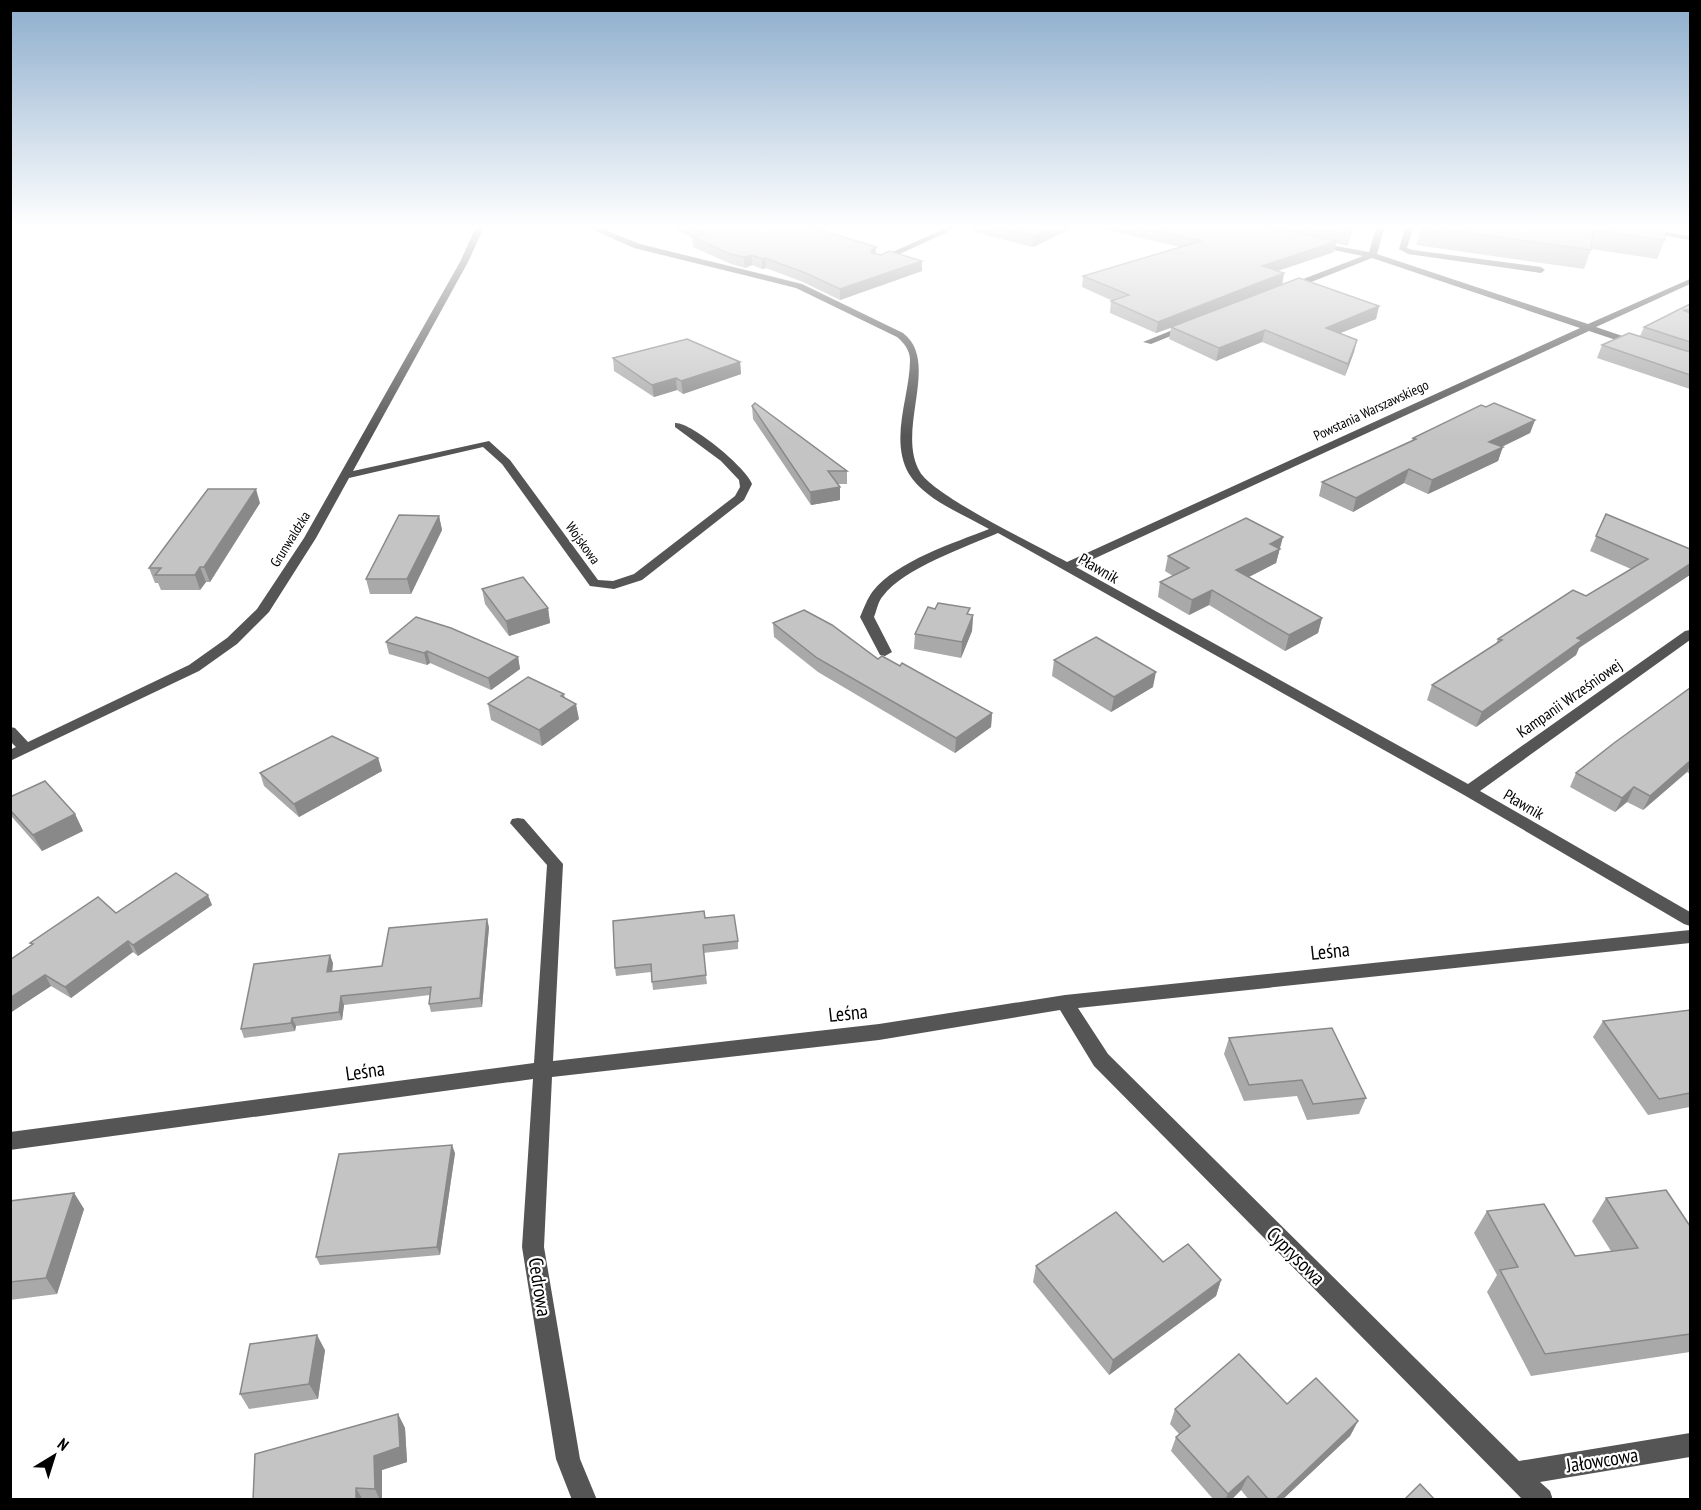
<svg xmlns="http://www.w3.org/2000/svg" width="1701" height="1510" viewBox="0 0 1701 1510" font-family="'PT Sans Narrow',sans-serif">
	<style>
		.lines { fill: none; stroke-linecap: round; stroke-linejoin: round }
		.minor { fill: #555; fill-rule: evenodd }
		.wall { fill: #a9a9a9 }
		.shaded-wall { fill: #898989 }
		.building { fill: #c4c4c4; stroke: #898989; stroke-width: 1.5 }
		.labels { text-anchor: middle; stroke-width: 4.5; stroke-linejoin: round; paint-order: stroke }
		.far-street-label { font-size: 14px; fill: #000; stroke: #fff }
		.street-label { font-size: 16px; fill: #000; stroke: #fff }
		.near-street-label { font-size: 20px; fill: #000; stroke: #fff }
	</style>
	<rect width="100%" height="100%" fill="#fff"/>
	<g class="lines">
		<g class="minor">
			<path d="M477 225H485L468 262 353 471 489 441 510 460 598 580 613 581 634 574 735 496 740 487 739 480 721 461 675 427V423C690 421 748 469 752 484L744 500 642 580 614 589 590 586 502 464 483 447 349 478 316 538 269 612 237 644 199 671 10 761V750L16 747 10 741V727L15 728 28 742 189 665 227 638 257 609 304 538 460 262Z"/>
			<path d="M582 225H593L640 244 802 284 903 333C941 362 895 430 920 472 934 496 1036 545 1067 562L1580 328 1372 258 1291 290H1285V286L1363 256 1314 246V242L1369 252 1377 225H1385L1377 254 1588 324 1690 279V284L1596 327 1640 342V346H1634L1589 331 1076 567 1468 784 1685 631 1690 630V640L1480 791 1690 912V926L1684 924 1464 795 998 533C966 547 904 568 883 596 878 601 877 610 874 617L892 652 885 656 880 655 860 617C864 608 867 599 873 591 897 561 954 543 989 529 963 514 925 500 909 474 889 439 910 396 910 360 910 350 904 343 897 337L796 288 634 248Z"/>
			<path d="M952 225H963L880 263 873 261Z"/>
			<path d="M1406 225H1414L1407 248 1413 250 1541 267 1545 270 1541 273 1408 254 1399 249Z"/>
			<path d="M1605 225H1624L1690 236V240Z"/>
			<path d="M1185 325 1193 327 1151 344 1143 342Z"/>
			<path d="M518 818 524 819 563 864 553 1061 879 1024 1065 995 1690 930V943L1078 1008 1108 1054 1519 1461 1690 1433V1457L1540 1482 1550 1491 1553 1500H1523L1094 1066 1060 1010 879 1040 552 1077 544 1247 580 1459 597 1500H572L556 1459 522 1247 533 1079 10 1150V1132L534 1063 547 865 510 823 512 819Z"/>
		</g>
	</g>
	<g class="wall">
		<path d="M674 225H835L820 230 876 247V254L922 261V271L840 300 803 282 766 268 762 269 752 265 745 268 731 264 693 247 692 237 674 230Z"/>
		<path d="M974 225H1079L1033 247 974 232Z"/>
		<path d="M1084 225H1353L1348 246 1336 243 1334 252 1277 271 1284 273 1282 284 1379 306 1376 319 1340 333 1357 340 1354 352 1345 376 1262 342 1216 361 1169 339 1171 328 1156 333 1110 313 1111 301H1113L1082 287 1083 276 1180 247Z"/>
		<path d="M1422 225H1665V240L1657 259 1591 249 1584 269 1416 245Z"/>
		<path d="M1690 304V389L1597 358 1602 345 1640 336 1644 327Z"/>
		<path d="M613 358 740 362 741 374 683 394 677 390 654 397 614 371Z"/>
		<path d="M752 406 847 471V484H837L840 487V500L811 505 753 419Z"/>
		<path d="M1486 407 1535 420 1530 433 1502 447 1498 461 1428 494 1404 483 1353 512 1319 496 1322 482 1412 441 1413 438Z"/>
		<path d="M260 503 210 582H206L200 590H161L158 583H155L149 568Z"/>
		<path d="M1606 514 1690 549 1579 648 1576 655 1476 727 1427 700 1432 685 1496 644 1498 639 1586 596 1631 569 1590 551Z"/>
		<path d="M439 516 442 530 411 594H370L366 579Z"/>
		<path d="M1279 552 1276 563 1249 577 1322 618 1318 633 1285 651 1209 605 1189 615 1158 597 1160 582 1173 576 1165 571 1168 556Z"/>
		<path d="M482 589 548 608 550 623 509 636 485 604Z"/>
		<path d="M969 615H973L972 631 961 658 914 649 915 634Z"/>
		<path d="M773 623 900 666 992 713 991 727 955 753 818 672 774 637Z"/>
		<path d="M386 642 518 657 520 669 491 690 430 663 427 665 389 654Z"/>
		<path d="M1054 660 1153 687 1111 712 1052 676Z"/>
		<path d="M1690 688V774L1687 772 1643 810 1627 802 1615 812 1570 787 1576 773Z"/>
		<path d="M564 694 565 698 579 719 542 746 491 720 488 704Z"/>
		<path d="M378 758 382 771 299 817 264 786 260 773Z"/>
		<path d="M10 797 75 814 83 831 42 851 12 817 10 815Z"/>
		<path d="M212 905 138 956 133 952 71 998 51 986 10 1013V960L32 945 30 943 116 913Z"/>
		<path d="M705 918 738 941V949L703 953 707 984 653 990 651 972 616 976 615 968Z"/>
		<path d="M489 927 482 1007 431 1012 429 1004 430 995 344 1005 342 1020 296 1026 295 1031 244 1038 241 1029 333 963 332 972 382 966Z"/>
		<path d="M1690 1010V1107L1648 1115 1593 1037 1603 1021Z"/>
		<path d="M1229 1038 1366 1098 1359 1114 1307 1120 1297 1096 1244 1101 1224 1054Z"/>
		<path d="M455 1153 440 1255 320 1265 316 1257Z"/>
		<path d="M74 1193 84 1209 57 1294 10 1300V1201Z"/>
		<path d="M1606 1198 1690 1226V1352L1531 1376 1487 1292 1497 1275 1474 1233 1487 1211 1575 1256 1611 1251 1592 1221Z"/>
		<path d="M1163 1262 1221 1280 1216 1296 1109 1375 1033 1282 1036 1266Z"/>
		<path d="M325 1350 318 1399 249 1409 240 1394Z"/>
		<path d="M1287 1404 1358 1421 1350 1436 1282 1500H1249L1241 1490 1231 1500H1214L1171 1451 1176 1437 1179 1434 1170 1424 1175 1409Z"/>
		<path d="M398 1414 405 1428 407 1462 382 1470V1500H253Z"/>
	</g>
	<g class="shaded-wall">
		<path d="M806 225H835L805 235Z"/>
		<path d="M1058 225H1079L1033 247 1034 236Z"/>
		<path d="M1337 241 1334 252 1260 277 1262 266Z"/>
		<path d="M876 247V257L871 250Z"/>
		<path d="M752 255V265L745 268 744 257Z"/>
		<path d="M765 258 766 268 762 269V259Z"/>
		<path d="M922 261V271L840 300V289Z"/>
		<path d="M1284 273 1282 285 1156 333 1158 322Z"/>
		<path d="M1379 306 1376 319 1323 340 1326 328Z"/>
		<path d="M1265 330 1262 342 1216 361 1219 348Z"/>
		<path d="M1357 340 1354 352 1345 376 1348 364Z"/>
		<path d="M740 362 741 374 683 394 681 381Z"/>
		<path d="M676 378 677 390 654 397 652 385Z"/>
		<path d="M1535 420 1530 433 1484 455 1489 442Z"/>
		<path d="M1503 447 1498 461 1428 494 1432 480Z"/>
		<path d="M1409 469 1404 483 1353 512 1356 498Z"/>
		<path d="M840 487V500L811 505 810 492Z"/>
		<path d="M256 489 260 503 210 582 204 567Z"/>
		<path d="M439 516 442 530 411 594 407 579Z"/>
		<path d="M1283 537 1276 563 1233 585 1236 570 1270 544Z"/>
		<path d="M1690 564V575L1579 648 1576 655 1476 727 1482 712 1577 638Z"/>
		<path d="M200 567 206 582 200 590 195 575Z"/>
		<path d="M1212 590 1209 605 1189 615 1192 600Z"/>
		<path d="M548 608 550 623 509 636 506 621Z"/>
		<path d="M973 615 972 631 961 658 962 642Z"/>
		<path d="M1322 618 1318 633 1285 651 1289 635Z"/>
		<path d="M427 651 430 663 427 665 424 653Z"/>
		<path d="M518 657 520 669 491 690 488 678Z"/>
		<path d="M1156 672 1153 687 1111 712 1114 697Z"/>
		<path d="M576 704 579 719 542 746 539 730Z"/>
		<path d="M992 713 991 727 955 753 956 738Z"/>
		<path d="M378 758 382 771 299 817 294 804Z"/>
		<path d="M1690 761V765L1687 772 1643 810 1650 796Z"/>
		<path d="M1634 787 1627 802 1615 812 1622 798Z"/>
		<path d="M75 814 83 831 42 851 33 835Z"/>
		<path d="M208 895 212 905 138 956 133 945Z"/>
		<path d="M487 919 489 927 482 1007 480 998Z"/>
		<path d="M128 941 133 952 71 998 65 987Z"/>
		<path d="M330 955 333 963 331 980 327 972Z"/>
		<path d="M45 975 51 986 10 1013V998Z"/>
		<path d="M341 996 344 1005 342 1020 339 1012Z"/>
		<path d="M292 1018 296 1026 295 1031 291 1023Z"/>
		<path d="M452 1145 455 1153 440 1255 437 1247Z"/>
		<path d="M74 1193 84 1209 57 1294 46 1278Z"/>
		<path d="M1221 1280 1216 1296 1109 1375 1113 1360Z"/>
		<path d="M317 1335 325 1350 318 1399 309 1384Z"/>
		<path d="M398 1414 405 1428 407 1462 382 1470V1500H380L375 1489 374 1456Z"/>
		<path d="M1358 1421 1350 1436 1282 1500H1275Z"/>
		<path d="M1248 1476 1241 1490 1231 1500H1225L1228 1494Z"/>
		<path d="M356 1488 363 1500H356Z"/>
	</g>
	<g class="building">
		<path d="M686 225H806H805L876 247 871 250 872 253 881 255 889 251 922 261 840 289 803 272 765 258 762 259 752 255 744 257 730 254 692 237 706 233Z"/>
		<path d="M990 225H1058L1034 236Z"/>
		<path d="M1132 225H1257L1337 241 1262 266 1284 273 1158 322 1111 301 1129 295 1083 276 1201 241Z"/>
		<path d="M1300 225H1353L1350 235Z"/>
		<path d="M1422 225H1665V240L1593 230 1591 250 1421 226Z"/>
		<path d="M1299 278 1379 306 1326 328 1357 340 1348 364 1265 330 1219 348 1171 327Z"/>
		<path d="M1690 304V310H1683L1690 313V342L1644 327Z"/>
		<path d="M1629 333 1690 352V375L1602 345Z"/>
		<path d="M687 339 740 362 681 381 676 378 652 385 613 358Z"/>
		<path d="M755 403 847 471H828L840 487 810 492 752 406Z"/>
		<path d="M1494 403 1535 420 1489 442 1503 447 1432 480 1409 469 1356 498 1322 482 1416 439 1413 438 1481 405 1486 407Z"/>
		<path d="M208 489H256L204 567H200L195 575H155L161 568H149Z"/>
		<path d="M1606 514 1690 549V564L1577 638 1582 640 1482 712 1432 685 1502 640 1498 639 1573 590 1586 596 1648 559 1596 536Z"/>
		<path d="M399 515 439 516 407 579H366Z"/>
		<path d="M1246 518 1283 537 1270 544 1280 549 1236 570 1322 618 1289 635 1212 590 1192 600 1160 582 1189 568 1168 556Z"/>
		<path d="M523 577 548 608 506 621 482 589Z"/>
		<path d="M938 603 970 608 967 614 973 615 962 642 915 634 928 607 935 609Z"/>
		<path d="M804 610 832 625 878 659 882 656 900 666 902 663 992 713 956 738 817 658 773 623Z"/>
		<path d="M416 617 451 628 518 657 488 678 427 651 424 653 386 642Z"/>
		<path d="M1096 637 1156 672 1114 697 1054 660Z"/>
		<path d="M528 677 564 694 561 696 576 704 539 730 488 704Z"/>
		<path d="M1690 688V761L1650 796 1634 787 1622 798 1576 773 1614 743Z"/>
		<path d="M332 736 378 758 294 804 260 773Z"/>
		<path d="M45 781 75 814 33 835 10 810V797Z"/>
		<path d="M176 873 208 895 133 945 128 941 65 987 45 975 10 998V960L33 944 30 943 98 897 116 913Z"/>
		<path d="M704 911 705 918 734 915 738 941 703 945 706 975 652 982 651 964 615 968 613 921Z"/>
		<path d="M487 919 480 998 429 1004 431 987 341 996 339 1012 292 1018 291 1023 241 1029 254 964 330 955 327 972 382 966 389 928Z"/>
		<path d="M1690 1010V1093L1659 1099 1603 1021Z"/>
		<path d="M1332 1028 1366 1098 1313 1104 1302 1080 1249 1085 1229 1038Z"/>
		<path d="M452 1145 437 1247 316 1257 339 1154Z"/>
		<path d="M1666 1190 1690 1226V1334L1545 1354 1500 1270 1518 1267 1487 1211 1544 1204 1575 1256 1638 1248 1606 1198Z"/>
		<path d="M74 1193 46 1278 10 1282V1201Z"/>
		<path d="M1116 1212 1163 1262 1188 1244 1221 1280 1113 1360 1036 1266Z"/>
		<path d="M317 1335 309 1384 240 1394 250 1344Z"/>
		<path d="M1239 1354 1287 1404 1316 1378 1358 1421 1275 1500H1269L1248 1476 1228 1494 1176 1437 1190 1426 1175 1409Z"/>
		<path d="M398 1414 400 1447 374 1456 375 1489 356 1488V1500H253L255 1454Z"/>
		<path d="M1420 1484 1435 1500H1404Z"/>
	</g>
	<linearGradient id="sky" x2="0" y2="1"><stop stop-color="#8cadcc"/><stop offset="0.52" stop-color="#fff"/><stop offset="1" stop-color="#fff" stop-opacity="0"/></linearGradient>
	<rect width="1701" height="436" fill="url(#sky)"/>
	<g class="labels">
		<g class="far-street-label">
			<text transform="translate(1371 410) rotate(-25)" y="5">Powstania Warszawskiego</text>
			<text transform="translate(290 539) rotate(-58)" y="5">Grunwaldzka</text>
			<text transform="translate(583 543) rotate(54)" y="5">Wojskowa</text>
		</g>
		<g class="street-label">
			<text transform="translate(1099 568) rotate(30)" y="6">Pławnik</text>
			<text transform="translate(1569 698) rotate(-35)" y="6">Kampanii Wrześniowej</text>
			<text transform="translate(1524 804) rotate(30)" y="6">Pławnik</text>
		</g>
		<g class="near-street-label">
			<text transform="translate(1330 951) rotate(-6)" y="7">Leśna</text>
			<text transform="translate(848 1013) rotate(-6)" y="7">Leśna</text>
			<text transform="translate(365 1071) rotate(-8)" y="7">Leśna</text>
			<text transform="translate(1296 1256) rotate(45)" y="7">Cyprysowa</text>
			<text transform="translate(540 1287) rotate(81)" y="7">Cedrowa</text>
			<text transform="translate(1602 1460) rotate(-9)" y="7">Jałowcowa</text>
		</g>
	</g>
	<rect width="1701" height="1510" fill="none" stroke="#000000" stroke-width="24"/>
	<g transform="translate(54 1456) rotate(38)" stroke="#ffffff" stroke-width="4.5" paint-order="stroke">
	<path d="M0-4.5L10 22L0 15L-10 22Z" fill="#000000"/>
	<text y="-9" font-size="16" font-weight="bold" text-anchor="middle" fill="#000000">N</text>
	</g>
</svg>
